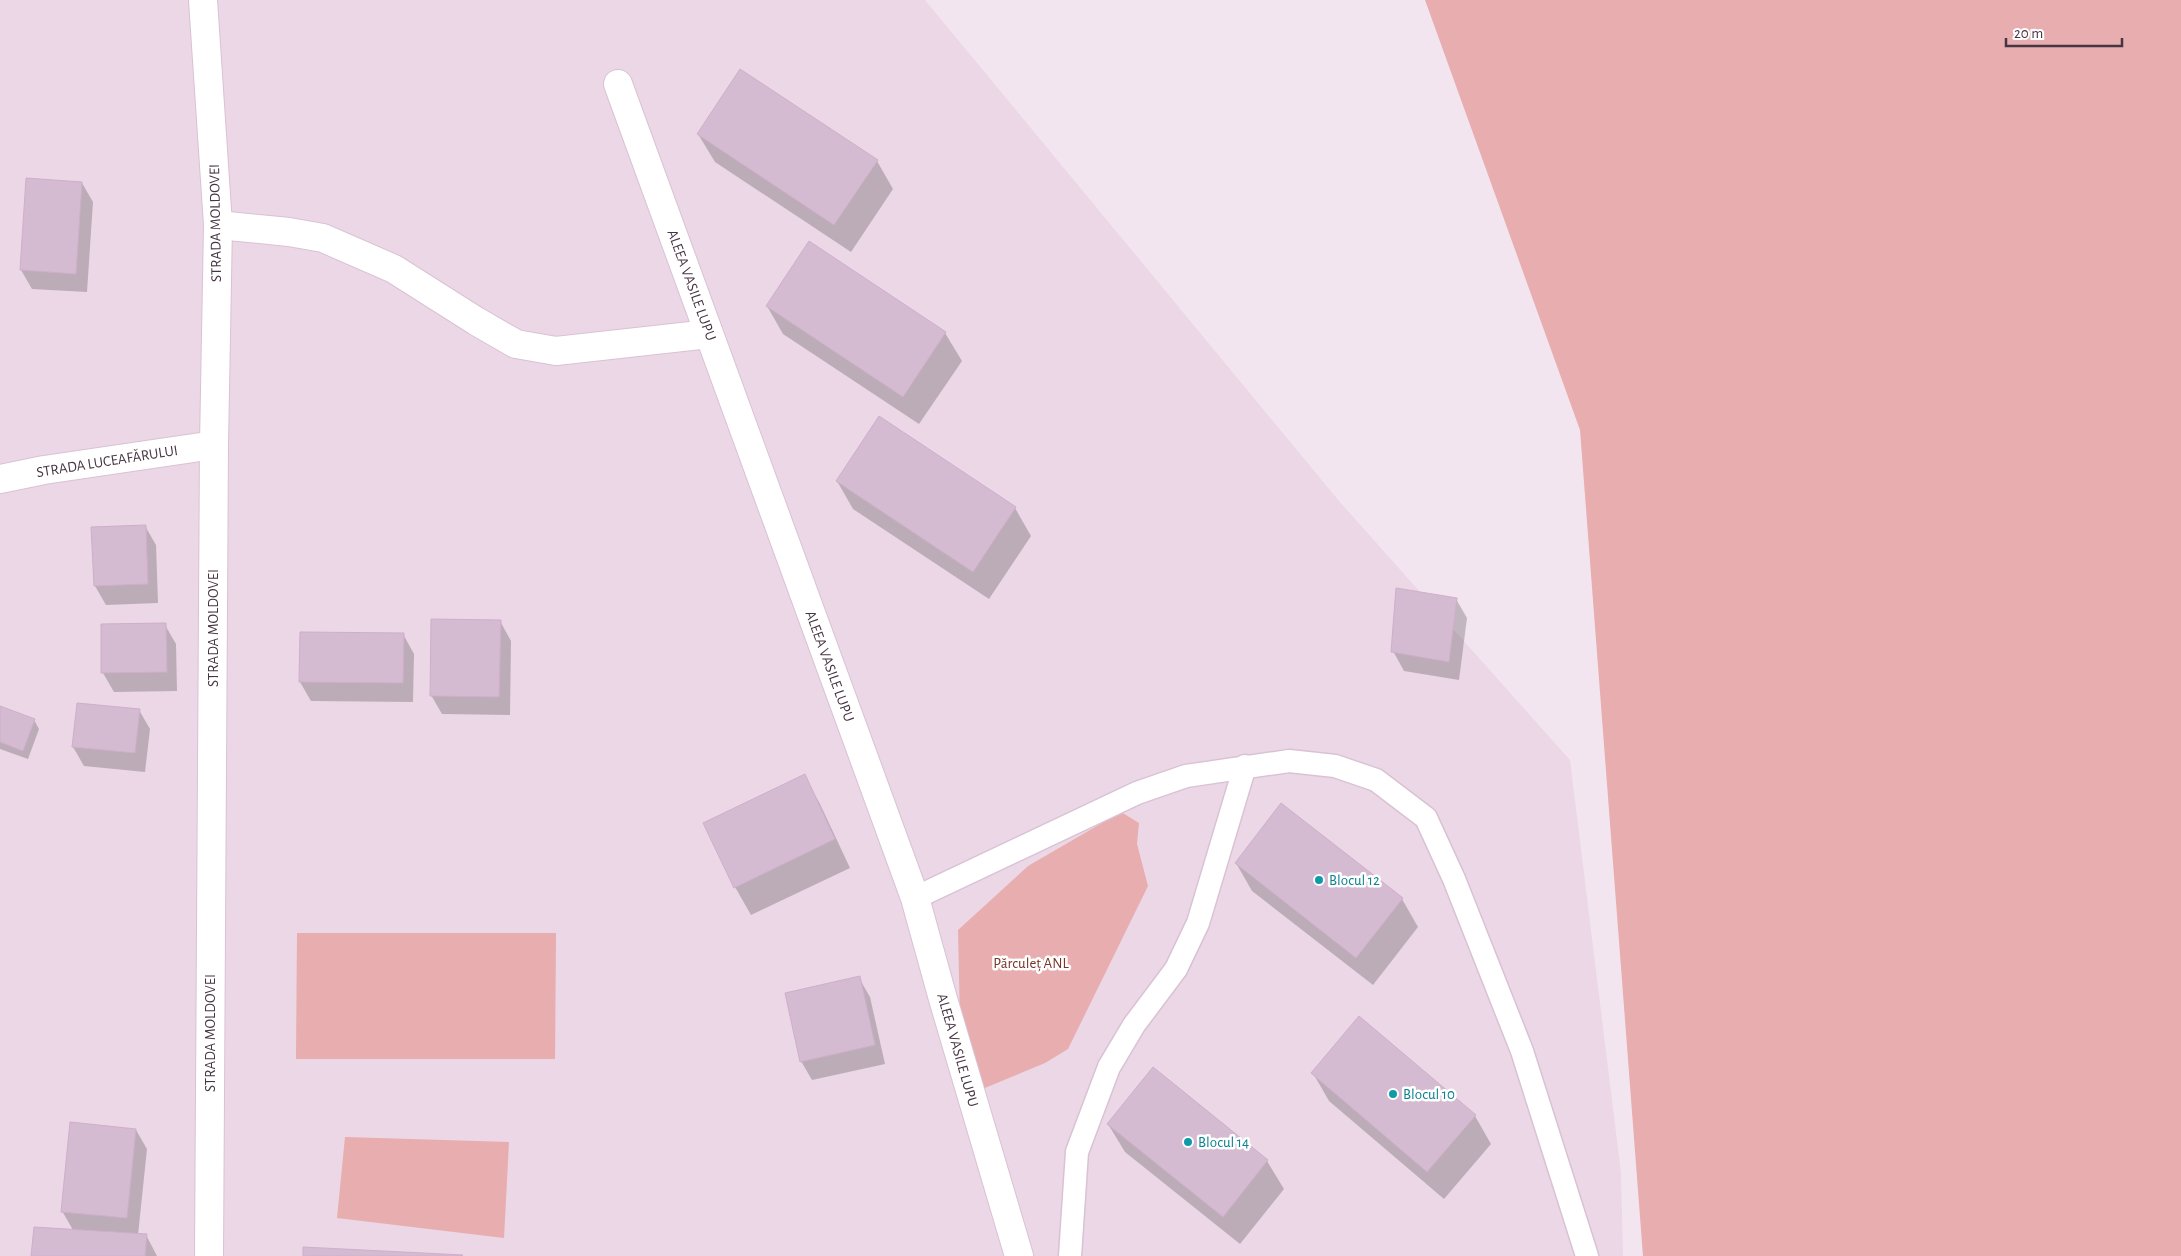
<svg xmlns="http://www.w3.org/2000/svg" width="2181" height="1256" viewBox="0 0 2181 1256" font-family="'Alegreya Sans',sans-serif">
	<style>
		.residential { fill: #ebd7e6 }
		.green { fill: #e8adae }
		.shadow { fill: #0003 }
		.building { fill: #d5bbd1; stroke: #cfaeca }
		.lines { fill: none; stroke-linecap: round; stroke-linejoin: round }
		.service-casing { stroke: #d9c2d4; stroke-width: 25 }
		.minor-casing { stroke: #d9c2d4; stroke-width: 30 }
		.service { stroke: #fff; stroke-width: 22 }
		.minor { stroke: #fff; stroke-width: 28 }
		.culture-dot { fill: #0f9aa8; stroke: #fff; stroke-width: 2 }
		.labels { text-anchor: middle; stroke-width: 5; stroke-linejoin: round; paint-order: stroke }
		.street-label { font-size: 15px; fill: #463543; stroke: #fff }
		.culture-label { font-size: 15px; fill: #0d838f; stroke: #fff; text-anchor: start }
		.park-label { font-size: 15px; fill: #783528; stroke: #fff }
	</style>
	<rect width="100%" height="100%" fill="#f3e5f0"/>
	<path class="residential" d="M0 0H925L1339 501 1570 760 1621 1173 1623 1256H0Z"/>
	<g class="green">
		<path d="M1425 0H2181V1256H1643L1580 430Z"/>
		<path d="M1121 812 1139 823 1137 844 1148 886 1068 1049 1045 1063 980 1090 960 1021 958 930 1028 866Z"/>
		<path d="M297 933H556L555 1059H296Z"/>
		<path d="M345 1137 509 1142 504 1238 337 1218Z"/>
	</g>
	<g class="shadow">
		<path d="M698 134 877 161 893 189 851 252 715 162Z"/>
		<path d="M82 183 93 202 87 292 32 289 21 270Z"/>
		<path d="M809 242 945 333 962 361 919 424 783 334 767 306Z"/>
		<path d="M837 481 1015 508 1031 536 989 599 853 509Z"/>
		<path d="M145 526 156 545 158 603 106 605 95 586 92 528Z"/>
		<path d="M1456 599 1467 618 1459 680 1404 671 1393 651Z"/>
		<path d="M500 621 511 641 510 715 442 714 431 695Z"/>
		<path d="M165 625 176 644 177 691 114 692 103 673Z"/>
		<path d="M403 634 414 654 413 702 311 701 300 682Z"/>
		<path d="M0 707 34 720 39 729 28 759 0 749Z"/>
		<path d="M139 710 150 729 145 772 84 766 73 747Z"/>
		<path d="M804 776 820 804 850 868 751 915 735 887Z"/>
		<path d="M1236 863 1402 899 1418 927 1373 985 1252 891Z"/>
		<path d="M859 978 870 997 885 1064 812 1080 801 1061Z"/>
		<path d="M1153 1069 1267 1161 1284 1189 1240 1244 1125 1152 1108 1124Z"/>
		<path d="M1313 1073 1475 1116 1491 1144 1444 1199 1329 1101Z"/>
		<path d="M136 1130 147 1149 138 1235H146L157 1256H33L73 1230 62 1211Z"/>
	</g>
	<g class="building">
		<path d="M740 69 878 160 834 225 697 134Z"/>
		<path d="M26 178 82 182 76 274 20 270Z"/>
		<path d="M809 241 946 332 903 397 766 306Z"/>
		<path d="M879 416 1016 507 973 572 836 481Z"/>
		<path d="M146 525 148 584 94 586 91 527Z"/>
		<path d="M1396 588 1457 598 1449 662 1391 652Z"/>
		<path d="M431 619 501 620 499 697 430 696Z"/>
		<path d="M166 623 167 672 101 673V624Z"/>
		<path d="M300 632 404 633 403 683 299 682Z"/>
		<path d="M77 703 140 709 135 753 72 747Z"/>
		<path d="M0 706 35 719 23 751 0 742Z"/>
		<path d="M805 774 835 839 734 888 703 823Z"/>
		<path d="M1281 803 1403 898 1356 958 1235 863Z"/>
		<path d="M860 976 875 1045 800 1062 785 993Z"/>
		<path d="M1359 1016 1476 1115 1427 1172 1311 1073Z"/>
		<path d="M1153 1067 1268 1160 1223 1217 1107 1124Z"/>
		<path d="M70 1122 136 1129 127 1218 61 1212Z"/>
		<path d="M34 1227 147 1234 145 1256H31Z"/>
		<path d="M303 1247 463 1255 462 1256H303Z"/>
	</g>
	<g class="lines">
		<g class="service-casing">
			<g id="service">
				<path d="M915 898 1137 793 1186 776 1289 761 1335 766 1376 780 1426 818 1454 879 1522 1051 1587 1256"/>
				<path d="M1070 1256 1077 1152 1109 1067 1134 1025 1176 969 1198 923 1245 766"/>
			</g>
		</g>
		<g class="minor-casing">
			<g id="minor">
				<path d="M203 0 218 225 214 445 209 1256"/>
				<path d="M618 84 915 898 943 999 1019 1256"/>
				<path d="M218 225 289 232 323 238 394 269 476 321 516 344 556 351 709 334"/>
				<path d="M0 479 44 470 214 445"/>
			</g>
		</g>
		<use href="#service" class="service"/>
		<use href="#minor" class="minor"/>
	</g>
	<g class="culture-dot">
		<circle cx="1319" cy="880" r="5"/>
		<circle cx="1393" cy="1094" r="5"/>
		<circle cx="1188" cy="1142" r="5"/>
	</g>
	<g class="labels">
		<g class="street-label">
			<text transform="translate(215 223) rotate(-91)" y="5">STRADA MOLDOVEI</text>
			<text transform="translate(692 285) rotate(70)" y="5">ALEEA VASILE LUPU</text>
			<text transform="translate(107 461) rotate(-9)" y="5">STRADA LUCEAFĂRULUI</text>
			<text transform="translate(213 628) rotate(-90)" y="5">STRADA MOLDOVEI</text>
			<text transform="translate(830 666) rotate(70)" y="5">ALEEA VASILE LUPU</text>
			<text transform="translate(210 1033) rotate(-90)" y="5">STRADA MOLDOVEI</text>
			<text transform="translate(958 1050) rotate(74)" y="5">ALEEA VASILE LUPU</text>
		</g>
		<g class="culture-label">
			<text x="1329" y="885">Blocul 12</text>
			<text x="1403" y="1099">Blocul 10</text>
			<text x="1198" y="1147">Blocul 14</text>
		</g>
		<g class="park-label">
			<text x="1031" y="968">Părculeț ANL</text>
		</g>
	</g>
	<path d="M2006 38v8h116v-8" fill="none" stroke="#463543" stroke-width="2.5"/>
	<text x="2014" y="38" font-size="15" fill="#463543" stroke="#ffffff" stroke-width="4" paint-order="stroke">20 m</text>
</svg>
